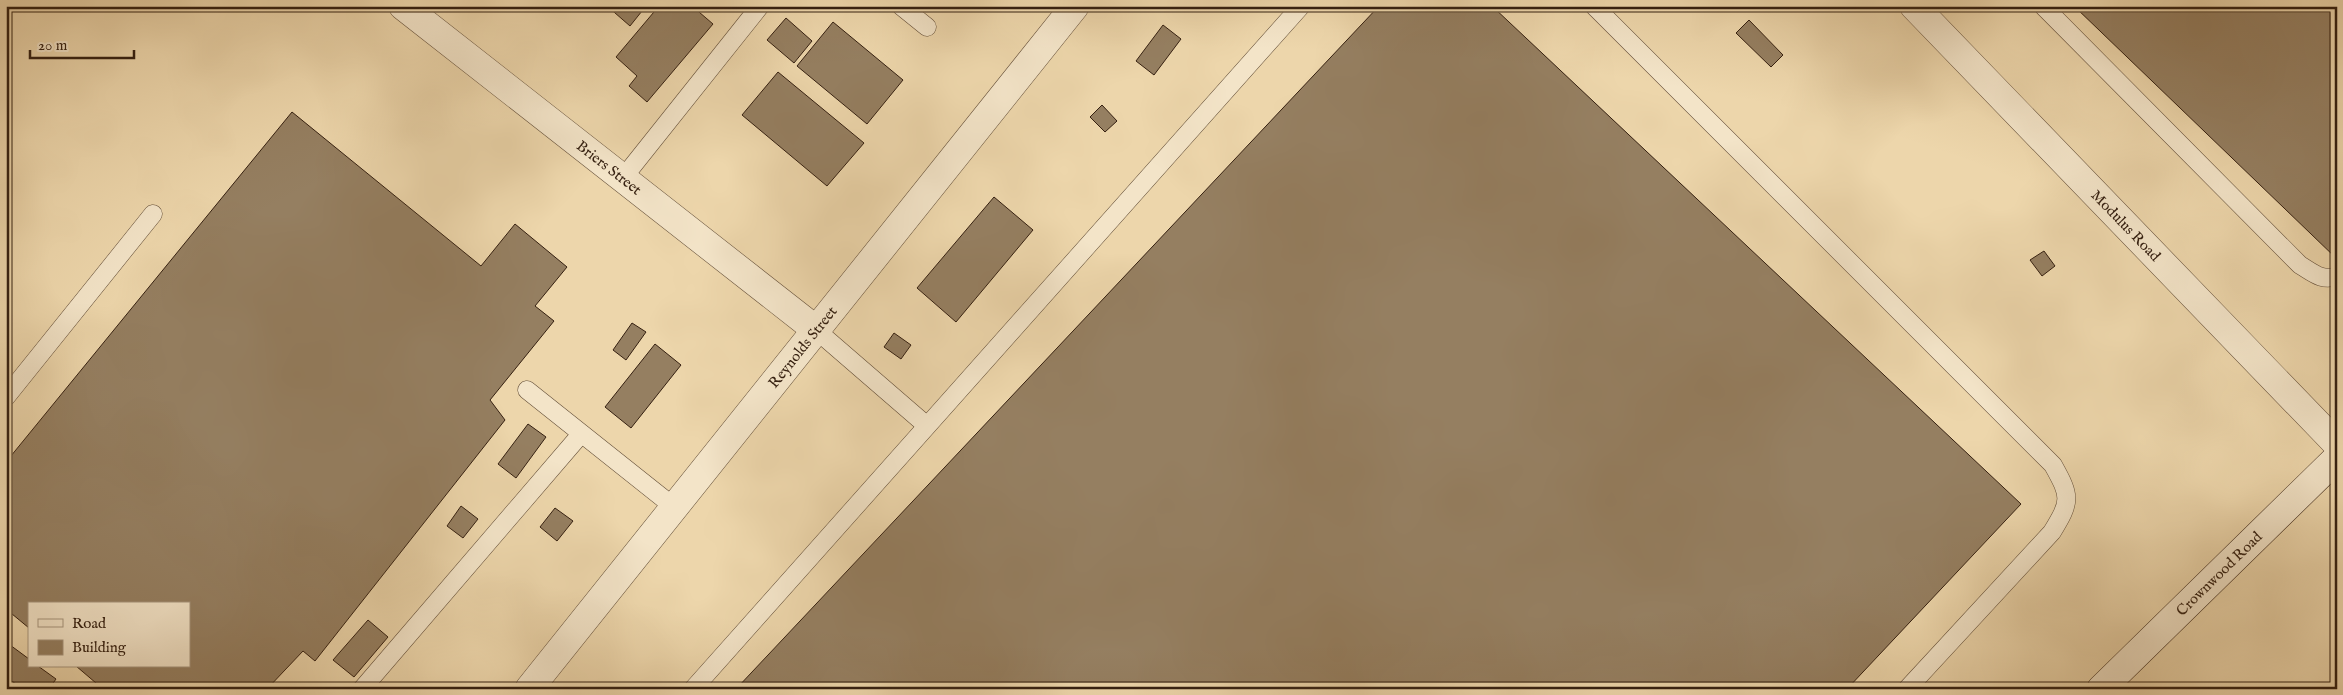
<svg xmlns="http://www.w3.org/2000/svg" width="2343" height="695" viewBox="0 0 2343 695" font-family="'IM FELL English',serif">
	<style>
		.building { fill: #957f61; stroke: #352011 }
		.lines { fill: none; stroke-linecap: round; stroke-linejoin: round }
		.lane-casing { stroke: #634e38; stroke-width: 19 }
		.street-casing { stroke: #634e38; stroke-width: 29 }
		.secondary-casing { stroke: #352011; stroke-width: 29 }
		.lane { stroke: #f3e4c8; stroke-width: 18 }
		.street { stroke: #f3e4c8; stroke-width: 28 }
		.secondary { stroke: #f3e4c8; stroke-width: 28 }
		.labels { text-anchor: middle; stroke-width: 4; stroke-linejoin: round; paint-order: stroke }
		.street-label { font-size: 15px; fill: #352011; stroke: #f3e4c8 }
	</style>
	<rect width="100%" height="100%" fill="#edd6ab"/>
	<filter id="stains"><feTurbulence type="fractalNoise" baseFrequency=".004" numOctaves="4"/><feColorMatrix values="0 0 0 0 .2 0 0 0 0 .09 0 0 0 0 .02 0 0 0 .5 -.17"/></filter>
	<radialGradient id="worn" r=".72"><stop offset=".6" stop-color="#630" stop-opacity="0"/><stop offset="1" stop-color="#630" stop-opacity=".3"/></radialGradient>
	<g class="building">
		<path d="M607 6H646L630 26Z"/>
		<path d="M659 6H692L713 24 647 102 629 86 637 76 616 57Z"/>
		<path d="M1379 6H1492L2021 504 1847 689H736Z"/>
		<path d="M2074 6H2337V259Z"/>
		<path d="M786 18 812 41 794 63 767 40Z"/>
		<path d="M1749 20 1783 55 1771 67 1736 33Z"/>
		<path d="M833 22 903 80 867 124 797 66Z"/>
		<path d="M1163 25 1181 39 1154 75 1136 61Z"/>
		<path d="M778 72 864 143 827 186 742 115Z"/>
		<path d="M1102 105 1117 121 1105 132 1090 117Z"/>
		<path d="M292 112 481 266 515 224 567 267 535 306 554 321 490 400 505 420 315 661 303 651 267 689H103L76 666H189V604H29V628L6 609V462Z"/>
		<path d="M994 197 1033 230 956 322 917 288Z"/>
		<path d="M2044 251 2055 266 2042 276 2030 260Z"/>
		<path d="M632 323 646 332 626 360 613 350Z"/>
		<path d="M894 333 911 345 901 359 884 347Z"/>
		<path d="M655 344 681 365 631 428 605 407Z"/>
		<path d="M528 424 546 437 516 478 498 464Z"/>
		<path d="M461 506 478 519 463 538 447 526Z"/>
		<path d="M555 508 573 521 557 541 540 527Z"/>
		<path d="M368 620 388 637 354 677 333 660Z"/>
		<path d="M6 642 29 659V666H38L56 679 49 689H23L6 677Z"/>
	</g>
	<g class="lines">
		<g class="lane-casing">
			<g id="lane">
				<path d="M901 6 927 27"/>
				<path d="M1594 6 2053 465C2071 497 2071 501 2052 532L1907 689"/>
				<path d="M2043 6 2300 265C2312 272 2322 282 2337 276"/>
				<path d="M623 178 760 6"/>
				<path d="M815 329 926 425"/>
				<path d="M527 390 674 507"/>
				<path d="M6 397 153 214"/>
				<path d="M362 689 581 434"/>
				<path d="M693 689 1301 6"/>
			</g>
		</g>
		<g class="street-casing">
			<g id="street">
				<path id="s1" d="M403 6 815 329"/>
				<path id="s2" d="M1914 6 2337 444"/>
				<path id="s3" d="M529 689 1075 6"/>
			</g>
		</g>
		<g class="secondary-casing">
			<g id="secondary">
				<path id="s4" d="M2101 689 2337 458"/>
			</g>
		</g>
		<use href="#lane" class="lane"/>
		<use href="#street" class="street"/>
		<use href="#secondary" class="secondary"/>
	</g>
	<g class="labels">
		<g class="street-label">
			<text dy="5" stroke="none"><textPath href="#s1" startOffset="262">Briers Street</textPath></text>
			<text dy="5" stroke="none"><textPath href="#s2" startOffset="305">Modulus Road</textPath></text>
			<text dy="5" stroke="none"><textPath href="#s3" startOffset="438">Reynolds Street</textPath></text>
			<text dy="5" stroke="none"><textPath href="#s4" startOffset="165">Crownwood Road</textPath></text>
		</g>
	</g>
	<rect width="2343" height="695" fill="none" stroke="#edd6ab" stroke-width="25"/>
	<rect x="8" y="8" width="2328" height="680" fill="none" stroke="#352011" stroke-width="2.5"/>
	<rect x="12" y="12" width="2318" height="670" fill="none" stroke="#352011"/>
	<rect x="28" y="602" width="162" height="65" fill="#f3e4c8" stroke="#a7967f"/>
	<rect x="38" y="619" width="25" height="8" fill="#f3e4c8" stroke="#a7967f"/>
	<text x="72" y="628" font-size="15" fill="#352011">Road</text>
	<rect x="38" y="640" width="25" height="15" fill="#957f61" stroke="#a7967f"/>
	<text x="72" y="652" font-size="15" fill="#352011">Building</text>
	<path d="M30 50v8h104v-8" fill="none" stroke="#352011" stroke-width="2.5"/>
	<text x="38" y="50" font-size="15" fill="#352011" stroke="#f3e4c8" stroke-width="4" paint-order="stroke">20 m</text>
	<rect width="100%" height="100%" filter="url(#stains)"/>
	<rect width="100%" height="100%" fill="url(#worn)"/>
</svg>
